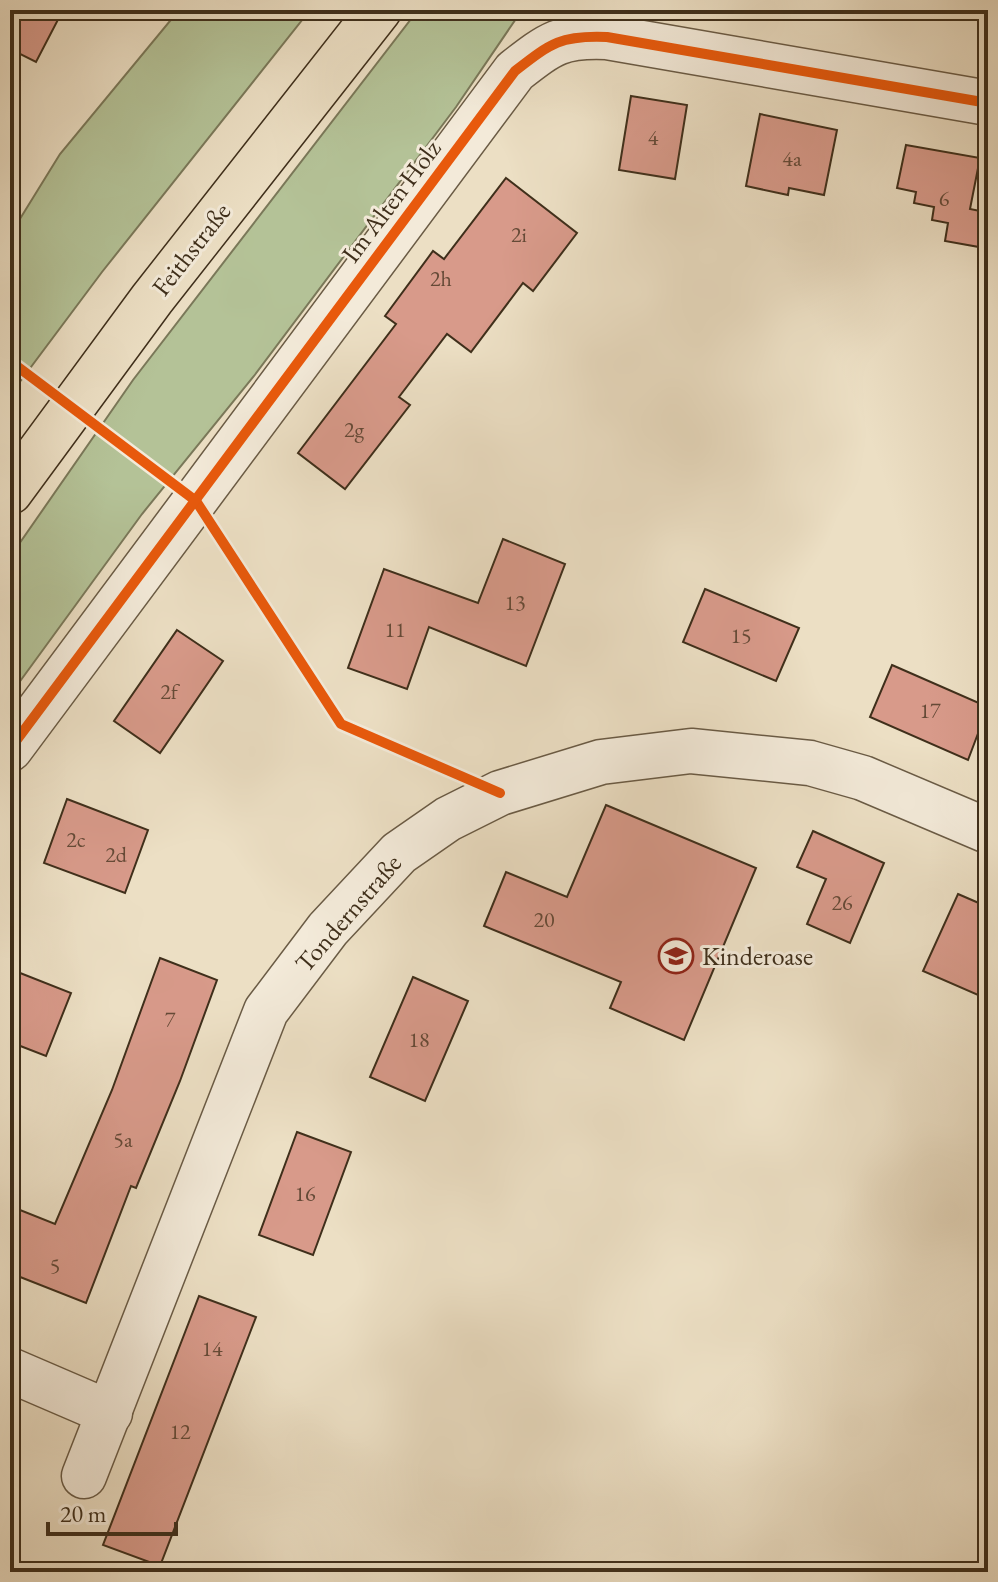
<svg xmlns="http://www.w3.org/2000/svg" width="998" height="1582" viewBox="0 0 998 1582" font-family="'EB Garamond',serif">
	<style>
		.green { fill: #b4c297; stroke: #7a7859; stroke-width: 2 }
		.building { fill: #d89a8a; stroke: #3f2f1b; stroke-width: 2 }
		.lines { fill: none; stroke-linecap: round; stroke-linejoin: round }
		.minor-casing { stroke: #6a5b45; stroke-width: 47 }
		.major-casing { stroke: #3f2f1b; stroke-width: 47 }
		.minor { stroke: #f3ead9; stroke-width: 44 }
		.major { stroke: #ecdfc4; stroke-width: 44 }
		.cycleway-casing { stroke: #f3ead9; stroke-width: 15 }
		.cycleway { stroke: #e8590c; stroke-width: 10 }
		.labels { text-anchor: middle; stroke-width: 6; stroke-linejoin: round; paint-order: stroke }
		.number-label { font-size: 22px; fill: #654a37 }
		.street-label { font-size: 26px; fill: #3f2f1b; stroke: #f3ead9 }
		.poi-label { font-size: 26px; fill: #3f2f1b; stroke: #f3ead9; text-anchor: start }
	</style>
	<rect width="100%" height="100%" fill="#ecdfc4"/>
	<filter id="stains"><feTurbulence type="fractalNoise" baseFrequency=".0025" numOctaves="4"/><feColorMatrix values="0 0 0 0 .2 0 0 0 0 .09 0 0 0 0 .02 0 0 0 .5 -.17"/></filter>
	<radialGradient id="worn" r=".72"><stop offset=".6" stop-color="#630" stop-opacity="0"/><stop offset="1" stop-color="#630" stop-opacity=".3"/></radialGradient>
	<g class="green">
		<path d="M179 10H310L102 272 10 395V235L60 154Z"/>
		<path d="M418 10H522L456 107 254 376 142 514 10 695V557L133 380Z"/>
	</g>
	<g class="building">
		<path d="M10 10H63L36 62 10 49Z"/>
		<path d="M631 96 687 105 675 179 619 170Z"/>
		<path d="M760 114 837 130 824 195 789 188 788 195 746 186Z"/>
		<path d="M906 145 980 158 970 209 985 212 979 247 945 241 948 223 932 220 934 207 914 203 916 192 897 188Z"/>
		<path d="M506 178 577 233 533 291 523 283 471 352 447 334 399 397 410 405 345 489 298 453 396 324 385 316 433 251 444 259Z"/>
		<path d="M503 539 565 564 526 666 429 627 407 689 348 668 384 569 478 603Z"/>
		<path d="M705 589 799 628 776 681 683 642Z"/>
		<path d="M177 630 223 661 160 753 114 721Z"/>
		<path d="M892 665 988 707 968 760 870 717Z"/>
		<path d="M67 799 148 830 125 893 44 863Z"/>
		<path d="M606 805 756 868 684 1040 610 1008 621 982 484 926 506 872 567 897Z"/>
		<path d="M813 831 884 863 850 943 807 924 826 879 797 867Z"/>
		<path d="M958 894 988 907V972L978 995 923 971Z"/>
		<path d="M160 958 217 980 180 1081 136 1188 131 1186 86 1303 10 1273V1206L55 1224 112 1090Z"/>
		<path d="M10 969 71 993 46 1056 10 1042Z"/>
		<path d="M413 977 468 1001 425 1101 370 1077Z"/>
		<path d="M297 1132 351 1152 313 1255 259 1235Z"/>
		<path d="M199 1296 256 1317 160 1566 103 1545Z"/>
	</g>
	<g class="lines">
		<g class="minor-casing">
			<g id="minor">
				<path d="M10 749 515 71C551 43 561 35 607 37L988 103"/>
				<path d="M10 1370 110 1413"/>
				<path d="M84 1476 266 1011 328 929 399 853 448 819 500 793 601 762 691 751 810 763 863 778 988 831"/>
			</g>
		</g>
		<g class="major-casing">
			<path id="major" d="M10 492 152 299 379 10"/>
		</g>
		<use href="#minor" class="minor"/>
		<use href="#major" class="major"/>
		<g class="cycleway-casing">
			<g id="cycleway">
				<path d="M10 361 196 501 341 724 500 793"/>
				<path d="M10 749 515 71C551 43 561 35 607 37L988 103"/>
			</g>
		</g>
		<use href="#cycleway" class="cycleway"/>
	</g>
	<defs>
		<g id="school-ring" transform="scale(1.8)"><circle r="9.5" fill="#f3ead9" stroke="#8f2418" stroke-width="1.5"/><path d="M0-5L7-2L0 1L-7-2ZM-4 1L0 2.5L4 1V4Q0 6-4 4Z" fill="#8f2418"/></g>
	</defs>
	<g fill-rule="evenodd">
		<use href="#school-ring" x="676" y="956"/>
	</g>
	<g class="labels">
		<g class="number-label">
			<text x="653" y="145">4</text>
			<text x="792" y="166">4a</text>
			<text x="944" y="206">6</text>
			<text x="519" y="242">2i</text>
			<text x="441" y="286">2h</text>
			<text x="354" y="437">2g</text>
			<text x="515" y="610">13</text>
			<text x="395" y="637">11</text>
			<text x="741" y="643">15</text>
			<text x="169" y="699">2f</text>
			<text x="930" y="718">17</text>
			<text x="76" y="847">2c</text>
			<text x="116" y="862">2d</text>
			<text x="842" y="910">26</text>
			<text x="544" y="927">20</text>
			<text x="170" y="1027">7</text>
			<text x="419" y="1047">18</text>
			<text x="123" y="1147">5a</text>
			<text x="305" y="1201">16</text>
			<text x="55" y="1273">5</text>
			<text x="212" y="1356">14</text>
			<text x="180" y="1439">12</text>
		</g>
		<g class="street-label">
			<text transform="translate(391 201) rotate(-53)" y="9">Im Alten Holz</text>
			<text transform="translate(191 249) rotate(-52)" y="9">Feithstraße</text>
			<text transform="translate(348 913) rotate(-49)" y="9">Tondernstraße</text>
		</g>
		<g class="poi-label">
			<text x="702" y="965">Kinderoase</text>
		</g>
	</g>
	<rect width="998" height="1582" fill="none" stroke="#ecdfc4" stroke-width="40"/>
	<rect x="12" y="12" width="974" height="1558" fill="none" stroke="#3f2f1b" stroke-width="4"/>
	<rect x="20" y="20" width="958" height="1542" fill="none" stroke="#3f2f1b" stroke-width="2"/>
	<path d="M48 1522v12h128v-12" fill="none" stroke="#3f2f1b" stroke-width="4"/>
	<text x="60" y="1522" font-size="24" fill="#3f2f1b" stroke="#f3ead9" stroke-width="6" paint-order="stroke">20 m</text>
	<rect width="100%" height="100%" filter="url(#stains)"/>
	<rect width="100%" height="100%" fill="url(#worn)"/>
</svg>
